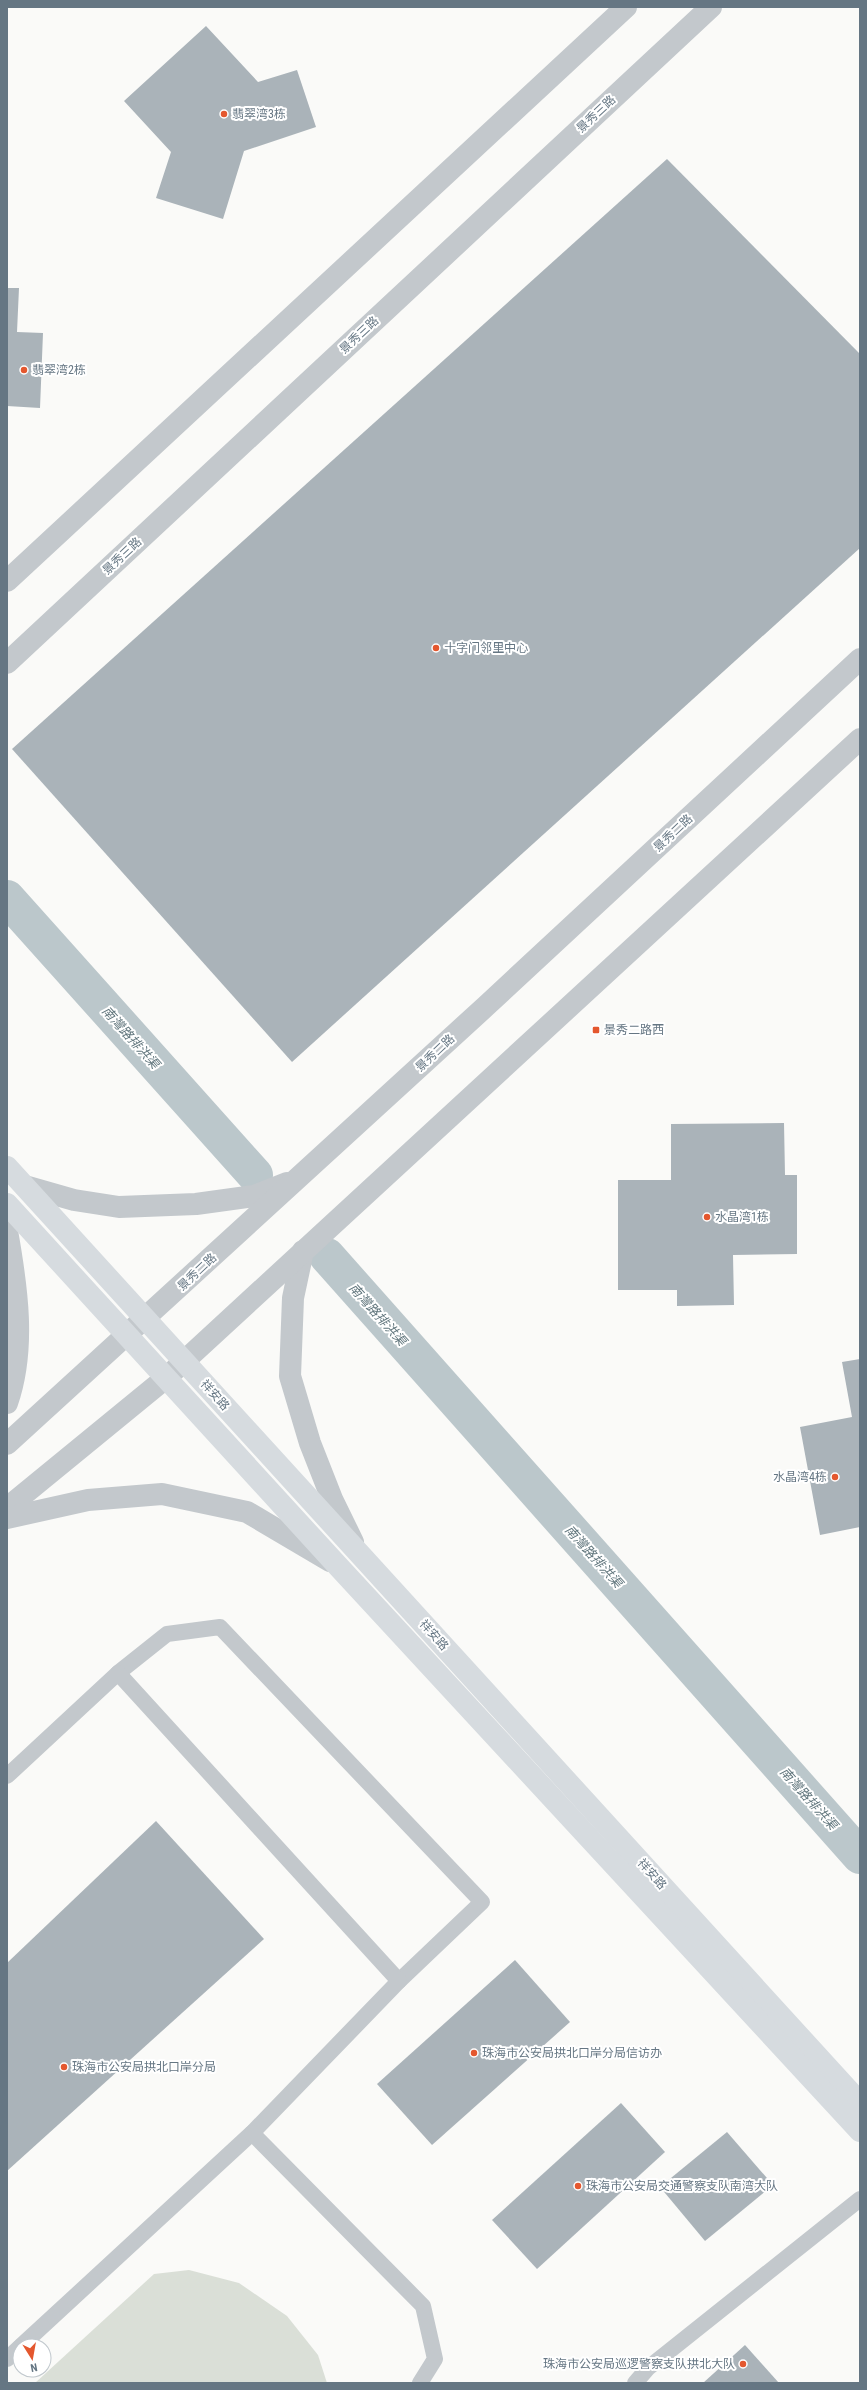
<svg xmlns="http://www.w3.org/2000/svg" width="867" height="2390" viewBox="0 0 867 2390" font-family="'Roboto Condensed','Noto Sans SC',sans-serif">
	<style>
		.green { fill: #dadfd7 }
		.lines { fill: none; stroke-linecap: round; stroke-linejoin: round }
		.canal { stroke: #bbc7cb; stroke-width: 36 }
		.building { fill: #aab3b9 }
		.service { stroke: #c3c8cc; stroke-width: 16 }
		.minor { stroke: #c3c8cc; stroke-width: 22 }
		.secondary { stroke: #d6dbdf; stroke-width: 22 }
		.poi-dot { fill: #e4572e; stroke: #fff; stroke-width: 1.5 }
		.labels { text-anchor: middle; stroke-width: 4; stroke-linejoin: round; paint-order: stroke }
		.poi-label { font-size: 12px; fill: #657683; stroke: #fff; text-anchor: start }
		.street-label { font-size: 12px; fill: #657683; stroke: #fff }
		.water-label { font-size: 13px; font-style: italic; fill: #60757c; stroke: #fff }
	</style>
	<rect width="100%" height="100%" fill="#fafaf8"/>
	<path class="green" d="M189 2270 239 2283 287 2316 318 2355 327 2383H35L154 2274Z"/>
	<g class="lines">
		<g class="canal">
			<path d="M7 898 255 1175"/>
			<path d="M327 1256 860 1856"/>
		</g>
	</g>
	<g class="building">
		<path d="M206 26 258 82 297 70 316 127 244 151 223 219 156 198 171 152 124 101Z"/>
		<path d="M667 159 860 354V548L292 1062 12 749Z"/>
		<path d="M7 288H19L17 332 43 333 40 408 7 406Z"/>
		<path d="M784 1123 785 1175H797V1254L733 1255 734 1305 677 1306V1290H618V1180H671V1124Z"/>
		<path d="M860 1359V1527L820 1535 800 1427 852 1417 842 1362Z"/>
		<path d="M156 1821 264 1939 7 2171V1963Z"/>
		<path d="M515 1960 570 2022 432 2145 377 2084Z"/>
		<path d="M621 2103 665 2152 537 2269 492 2220Z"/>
		<path d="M727 2132 773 2185 705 2241 660 2187Z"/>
		<path d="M745 2345 779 2383H703Z"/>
	</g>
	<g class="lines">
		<g class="service">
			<path d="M118 1673 167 1634 220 1627 482 1902 399 1981"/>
			<path d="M7 1776 118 1673 399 1981 252 2133 21 2346"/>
			<path d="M252 2133 423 2306 435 2359 420 2383"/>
			<path d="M7 2359 20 2347"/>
			<path d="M635 2383 648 2368 860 2199"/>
		</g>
		<g class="minor">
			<path d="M7 581 626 7"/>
			<path d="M7 663 711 7"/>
			<path d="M25 1186 74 1200 119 1207 196 1204 254 1196 287 1183"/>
			<path d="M7 1231C17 1287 26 1349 7 1403"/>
			<path d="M303 1251 293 1298 290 1376 310 1443 332 1499 353 1542"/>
			<path d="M7 1444 486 1006 860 659"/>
			<path d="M7 1508 167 1377 860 739"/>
			<path d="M7 1518 88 1500 162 1494 247 1512 330 1561"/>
		</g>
		<g class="secondary">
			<path d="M7 1167 860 2103"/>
			<path d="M7 1204 337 1565 860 2131"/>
		</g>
	</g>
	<g class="poi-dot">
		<circle cx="224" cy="114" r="4"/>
		<circle cx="24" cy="370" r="4"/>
		<circle cx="436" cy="648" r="4"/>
		<rect x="592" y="1026" width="8" height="8" rx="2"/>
		<circle cx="707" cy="1217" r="4"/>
		<circle cx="835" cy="1477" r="4"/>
		<circle cx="474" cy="2053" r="4"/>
		<circle cx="64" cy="2067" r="4"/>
		<circle cx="578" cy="2186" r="4"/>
		<circle cx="743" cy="2364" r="4"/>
	</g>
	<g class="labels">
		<g class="poi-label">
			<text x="232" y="118">翡翠湾3栋</text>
			<text x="32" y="374">翡翠湾2栋</text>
			<text x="444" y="652">十字门邻里中心</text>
			<text x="604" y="1034">景秀二路西</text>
			<text x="715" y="1221">水晶湾1栋</text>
			<text x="827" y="1481" text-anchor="end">水晶湾4栋</text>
			<text x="482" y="2057">珠海市公安局拱北口岸分局信访办</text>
			<text x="72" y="2071">珠海市公安局拱北口岸分局</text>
			<text x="586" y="2190">珠海市公安局交通警察支队南湾大队</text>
			<text x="735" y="2368" text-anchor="end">珠海市公安局巡逻警察支队拱北大队</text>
		</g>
		<g class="street-label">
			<text transform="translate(596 114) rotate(-43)" y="4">景秀三路</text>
			<text transform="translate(359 335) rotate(-43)" y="4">景秀三路</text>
			<text transform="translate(122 556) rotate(-43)" y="4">景秀三路</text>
			<text transform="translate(673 833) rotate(-43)" y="4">景秀二路</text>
			<text transform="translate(435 1053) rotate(-43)" y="4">景秀二路</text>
			<text transform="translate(197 1272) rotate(-43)" y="4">景秀二路</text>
			<text transform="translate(215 1395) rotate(48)" y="4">祥安路</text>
			<text transform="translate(434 1635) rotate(48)" y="4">祥安路</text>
			<text transform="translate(652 1874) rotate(48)" y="4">祥安路</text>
		</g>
		<g class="water-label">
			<text transform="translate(131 1037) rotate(48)" y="5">南灣路排洪渠</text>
			<text transform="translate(378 1314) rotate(48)" y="5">南灣路排洪渠</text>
			<text transform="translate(594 1556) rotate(48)" y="5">南灣路排洪渠</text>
			<text transform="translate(809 1798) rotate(48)" y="5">南灣路排洪渠</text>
		</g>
	</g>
	<rect width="867" height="2390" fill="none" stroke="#657683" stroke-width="16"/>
	<g transform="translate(32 2358) rotate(169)"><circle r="19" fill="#ffffff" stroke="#c1c8cd"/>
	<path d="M0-3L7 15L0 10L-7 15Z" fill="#e4572e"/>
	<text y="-6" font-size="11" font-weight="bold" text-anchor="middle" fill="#657683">N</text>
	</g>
</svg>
